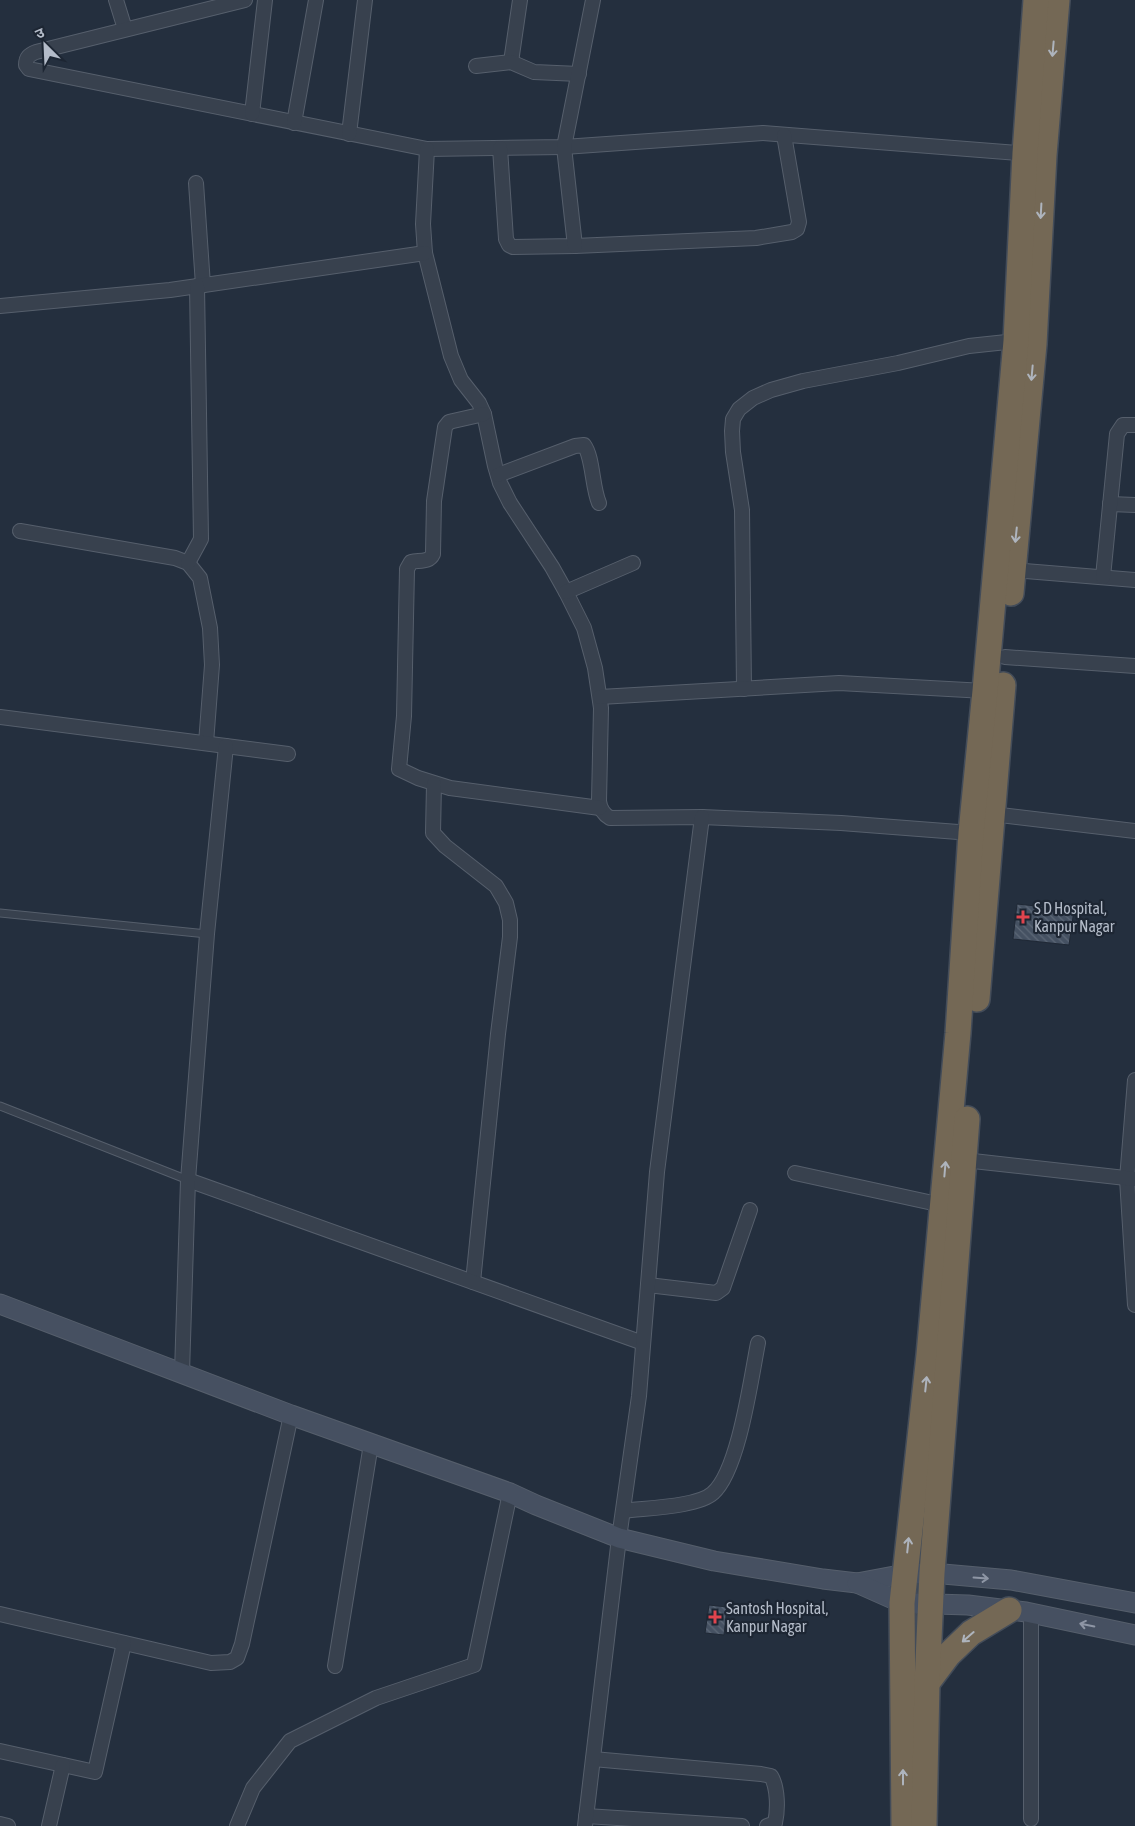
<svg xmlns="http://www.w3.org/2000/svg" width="1135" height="1826" viewBox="0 0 1135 1826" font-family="'Asap Condensed','Noto Sans Devanagari',sans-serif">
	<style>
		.building { fill: url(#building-back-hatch); stroke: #1f2835 }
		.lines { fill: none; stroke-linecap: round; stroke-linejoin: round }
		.lane-casing { stroke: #565f6c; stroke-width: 9 }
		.street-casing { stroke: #565f6c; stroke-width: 16 }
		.secondary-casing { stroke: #565f6c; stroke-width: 21 }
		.highway-casing { stroke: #434c59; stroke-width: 28 }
		.lane { stroke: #38414e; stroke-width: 7 }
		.street { stroke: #38414e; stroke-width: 14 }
		.secondary { stroke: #465061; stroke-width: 19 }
		.highway { stroke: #746855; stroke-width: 25 }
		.oneway { stroke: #aeb4bd }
		.oneway2 { stroke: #8e96a5 }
		.health-dot { fill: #e0444e; stroke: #1d2633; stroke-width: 2 }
		.labels { text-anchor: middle; stroke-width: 4.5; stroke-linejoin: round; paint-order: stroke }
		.poi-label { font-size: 16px; fill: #b4bcc9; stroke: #1d2633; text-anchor: start }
	</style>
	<defs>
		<pattern id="building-back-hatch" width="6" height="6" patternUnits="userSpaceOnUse" patternTransform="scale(1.25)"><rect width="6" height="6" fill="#455162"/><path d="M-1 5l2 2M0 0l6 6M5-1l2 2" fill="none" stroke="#5d6877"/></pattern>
	</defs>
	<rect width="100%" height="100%" fill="#242f3e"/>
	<g class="building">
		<path d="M1017 904 1074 910 1069 945 1013 939Z"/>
		<path d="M709 1605 727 1607 724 1635 705 1633Z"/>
	</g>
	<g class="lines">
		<g class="lane-casing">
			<g id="lane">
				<path d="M0 913 207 934"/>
				<path d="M0 1106 188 1180"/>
			</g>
		</g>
		<g class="street-casing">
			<g id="street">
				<path d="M116 0 125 29"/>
				<path d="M245 0 36 52C29 55 26 57 26 65L29 69 427 149 564 147 763 133 1030 154"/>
				<path d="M511 62 520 0"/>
				<path d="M476 66 511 62 534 72 579 74"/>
				<path d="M252 114 265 0"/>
				<path d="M294 123 316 0"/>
				<path d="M349 134 365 0"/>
				<path d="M500 148 506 239 509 245 513 247 575 246 756 238 792 232 797 229 799 222 784 135"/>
				<path d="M427 149 423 224 425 253 451 356 461 380 479 403 484 414 495 466 500 483 510 503 552 567 566 592 584 628 595 668 601 708 599 801C600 809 603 814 610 818L702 817 841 823 971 833"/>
				<path d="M196 183 203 285"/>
				<path d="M575 246 564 147 593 0"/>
				<path d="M0 306 170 290 425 253"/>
				<path d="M484 414 453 421 449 422 445 427 434 501 433 554C429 563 419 560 411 562L407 569 404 716 399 769 418 778 450 788 600 808"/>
				<path d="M498 475 575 446 584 445C593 457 592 487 599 503"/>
				<path d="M1110 504 1135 505"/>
				<path d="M20 531 175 558 188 563 200 578 210 628 212 665 206 743"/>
				<path d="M188 563 201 539 197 286"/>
				<path d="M1012 570 1135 580"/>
				<path d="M1103 577 1117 434 1123 425H1135"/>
				<path d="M566 592 633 563"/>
				<path d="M1005 657 1135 666"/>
				<path d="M744 689 742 510 733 452 732 431 733 419 739 409 753 398 771 390 803 381 898 363 969 346 1016 341"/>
				<path d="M600 697 839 683 985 691"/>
				<path d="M0 717 288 754"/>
				<path d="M434 784 433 833 445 846 496 886 506 903 510 920V937L498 1034 473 1282"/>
				<path d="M992 814 1135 831"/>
				<path d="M1135 1080 1127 1179 1135 1305"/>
				<path d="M964 1160 1135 1179"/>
				<path d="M795 1173 942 1205"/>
				<path d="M188 1180 643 1343"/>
				<path d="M648 1285 716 1293 723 1288 750 1210"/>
				<path d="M182 1373 188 1180 207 934 226 746"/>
				<path d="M624 1511C645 1508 698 1507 713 1493 739 1470 751 1378 758 1343"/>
				<path d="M0 1614 211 1663 230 1662 237 1658 242 1644 291 1415"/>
				<path d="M1031 1614V1819"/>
				<path d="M335 1666 371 1444"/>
				<path d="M0 1751 95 1772 124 1643"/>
				<path d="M593 1759 761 1774 771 1776C778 1788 778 1810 775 1823L767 1826"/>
				<path d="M586 1816 742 1826"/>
				<path d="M0 1824 8 1826"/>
				<path d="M49 1826 63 1765"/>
				<path d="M237 1826 253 1788 290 1741 376 1698 474 1665 510 1493"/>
				<path d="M585 1826 619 1538 639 1396 657 1172 702 817"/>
			</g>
		</g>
		<g class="secondary-casing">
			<g id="secondary">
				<path d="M0 1304 291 1415 510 1493 536 1505 619 1538 714 1561 823 1579 857 1583 905 1574 932 1573 1011 1580 1135 1603"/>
				<path d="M857 1583 902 1603 968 1605 1026 1612 1135 1635"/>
			</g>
		</g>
		<g class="highway-casing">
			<g id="highway">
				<path d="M1011 593 1034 344 1044 155 1057 0"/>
				<path d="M977 999 1003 685"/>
				<path d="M927 1683 948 1655 971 1633 1009 1610"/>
				<path d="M904 1826 902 1603 929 1355 958 1033 971 833 985 691 1016 341 1025 153 1036 0"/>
				<path d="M924 1826 927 1683 932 1573 967 1119"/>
			</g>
		</g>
		<use href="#lane" class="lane"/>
		<use href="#street" class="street"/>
		<use href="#secondary" class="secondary"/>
		<use href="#highway" class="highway"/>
	</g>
	<defs><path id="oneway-shaft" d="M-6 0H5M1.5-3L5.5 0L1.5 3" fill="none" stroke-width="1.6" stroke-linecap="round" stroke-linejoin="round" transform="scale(1.25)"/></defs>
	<g class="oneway">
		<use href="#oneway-shaft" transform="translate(1053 49) rotate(95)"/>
		<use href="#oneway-shaft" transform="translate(1041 211) rotate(93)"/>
		<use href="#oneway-shaft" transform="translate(1032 373) rotate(95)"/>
		<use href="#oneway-shaft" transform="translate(1016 535) rotate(96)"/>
		<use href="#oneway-shaft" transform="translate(945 1169) rotate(-85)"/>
		<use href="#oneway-shaft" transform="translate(926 1384) rotate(-84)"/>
		<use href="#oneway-shaft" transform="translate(908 1545) rotate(-84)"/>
		<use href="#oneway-shaft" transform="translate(968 1637) rotate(139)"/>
		<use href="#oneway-shaft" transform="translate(903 1777) rotate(-90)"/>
	</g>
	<g class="oneway2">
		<use href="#oneway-shaft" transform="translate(981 1578) rotate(4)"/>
		<use href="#oneway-shaft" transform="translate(1087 1625) rotate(-168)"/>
	</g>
	<g class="health-dot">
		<path d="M1020.5 909.5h5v5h5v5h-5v5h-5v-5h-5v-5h5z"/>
		<path d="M712.5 1609.5h5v5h5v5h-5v5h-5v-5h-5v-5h5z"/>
	</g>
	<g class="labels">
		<g class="poi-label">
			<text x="1034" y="914">S D Hospital,<tspan x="1034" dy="18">Kanpur Nagar</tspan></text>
			<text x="726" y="1614">Santosh Hospital,<tspan x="726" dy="18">Kanpur Nagar</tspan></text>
		</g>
	</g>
	<g transform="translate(45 45) rotate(336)" stroke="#1d2633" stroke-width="4" paint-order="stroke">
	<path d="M0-4L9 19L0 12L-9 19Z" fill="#b4bcc9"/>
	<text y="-8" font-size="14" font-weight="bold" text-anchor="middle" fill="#b4bcc9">उ</text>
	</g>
</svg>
